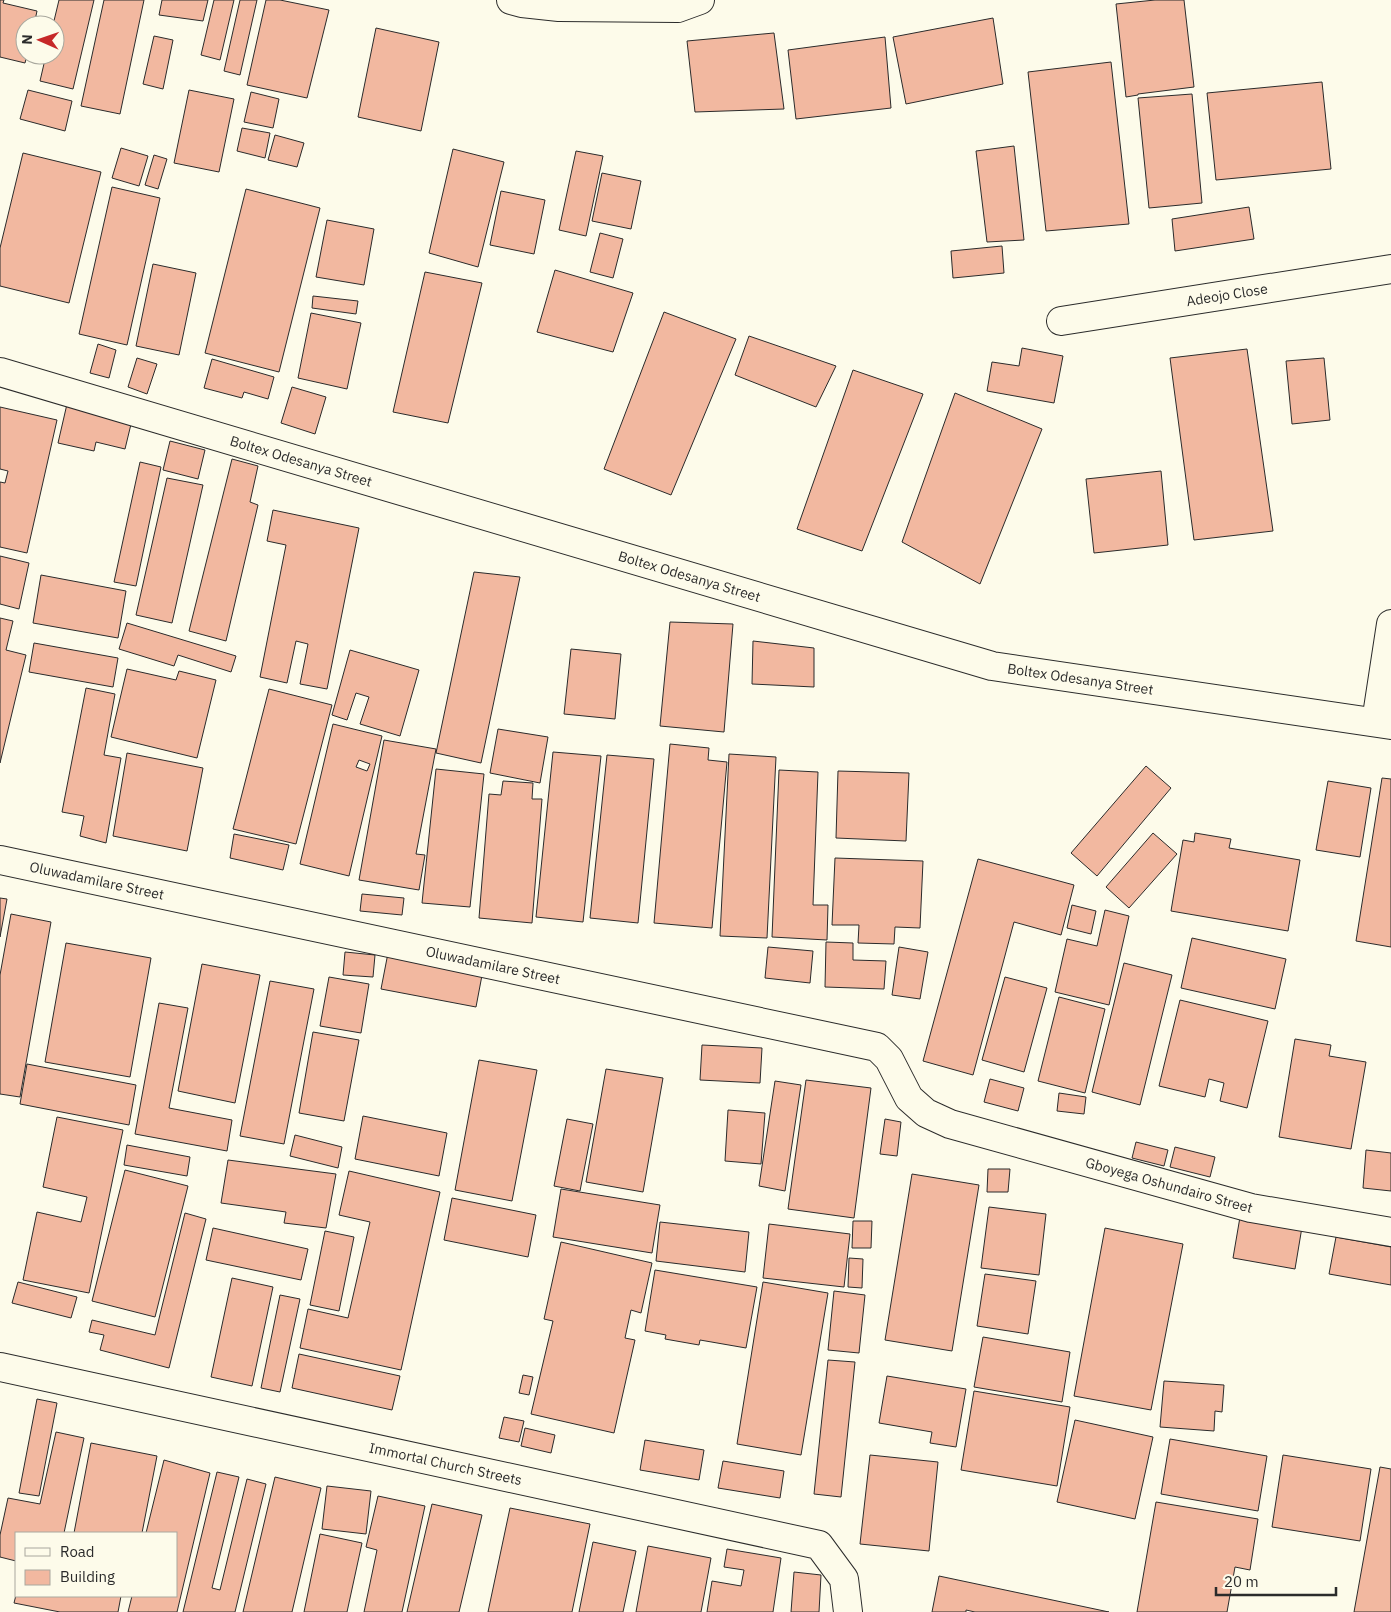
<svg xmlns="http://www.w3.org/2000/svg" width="1391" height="1612" viewBox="0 0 1391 1612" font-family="'IBM Plex Sans',sans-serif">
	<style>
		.building { fill: #f2b8a0; stroke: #2b2b2b; fill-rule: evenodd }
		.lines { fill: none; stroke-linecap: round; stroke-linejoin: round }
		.street-casing { stroke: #2b2b2b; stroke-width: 30 }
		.street { stroke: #fdfbea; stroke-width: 28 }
		.labels { text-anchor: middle; stroke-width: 4; stroke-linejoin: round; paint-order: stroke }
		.street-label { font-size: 14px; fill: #2b2b2b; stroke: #fdfbea }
	</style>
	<rect width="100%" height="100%" fill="#fdfbea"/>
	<g class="building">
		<path d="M0 0H4L3 3 37 11 34 25H25V55H27L25 63 0 57Z"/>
		<path d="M59 0H94L73 89 40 81 46 55H55V25H53Z"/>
		<path d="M104 0H144L120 114 81 106Z"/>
		<path d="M162 0H208L203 21 159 15Z"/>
		<path d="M214 0H234L220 60 201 55Z"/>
		<path d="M240 0H257L240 75 224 71Z"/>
		<path d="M266 0H280L329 10 307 98 247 85Z"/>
		<path d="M1155 0H1184L1194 87 1138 94V95L1126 97 1116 4Z"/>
		<path d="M993 18 1003 84 906 104 893 37Z"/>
		<path d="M376 28 439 42 421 131 358 117Z"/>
		<path d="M774 33 784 109 695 112 687 41Z"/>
		<path d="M154 36 173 40 163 89 143 84Z"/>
		<path d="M885 37 891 108 796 119 788 50Z"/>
		<path d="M1111 62 1129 224 1046 231 1028 72Z"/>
		<path d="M1322 82 1331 169 1216 180 1207 93Z"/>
		<path d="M28 90 72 101 65 131 20 119Z"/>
		<path d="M189 90 234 99 219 172 174 163Z"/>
		<path d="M251 92 279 99 273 128 244 122Z"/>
		<path d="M1192 94 1202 203 1149 208 1138 98Z"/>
		<path d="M242 128 270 133 265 158 237 151Z"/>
		<path d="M275 135 304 143 297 167 268 160Z"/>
		<path d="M1014 146 1024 240 987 242 976 151Z"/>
		<path d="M121 148 148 156 139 186 112 178Z"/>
		<path d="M453 149 504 162 478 267 429 253Z"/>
		<path d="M576 151 603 156 586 236 559 230Z"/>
		<path d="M23 153 101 172 69 303 0 286V248Z"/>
		<path d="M154 155 167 159 158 189 145 185Z"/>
		<path d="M602 173 641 181 631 229 592 221Z"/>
		<path d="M112 187 160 198 127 345 79 334Z"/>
		<path d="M246 189 320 208 279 372 205 353Z"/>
		<path d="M501 191 545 200 534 254 490 245Z"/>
		<path d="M1249 207 1254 239 1175 251 1172 219Z"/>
		<path d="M327 220 374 229 364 285 316 277Z"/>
		<path d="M600 233 623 239 613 278 590 272Z"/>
		<path d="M1002 246 1004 273 953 278 951 251Z"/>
		<path d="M153 264 196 273 179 355 136 346Z"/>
		<path d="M555 270 633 293 613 352 537 332Z"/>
		<path d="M425 272 482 283 448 423 393 412Z"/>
		<path d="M313 296 358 301 356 314 312 308Z"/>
		<path d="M664 312 736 339 671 495 604 469Z"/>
		<path d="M311 313 361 323 347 389 298 378Z"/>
		<path d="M749 336 836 366 816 407 735 375Z"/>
		<path d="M98 344 116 350 109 378 90 373Z"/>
		<path d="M1022 348 1063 356 1054 403 987 391 992 362 1019 366Z"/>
		<path d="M1247 349 1273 531 1194 540 1170 358Z"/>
		<path d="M137 358 157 364 147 394 128 387Z"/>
		<path d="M1324 358 1330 420 1292 424 1286 361Z"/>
		<path d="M212 359 274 377 268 399 244 392 242 398 204 388Z"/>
		<path d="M853 370 923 394 862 551 797 529Z"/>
		<path d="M292 387 326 397 315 434 281 423Z"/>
		<path d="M955 393 1042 429 980 584 902 542Z"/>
		<path d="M67 404 132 420 125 449 96 442 94 451 58 443Z"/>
		<path d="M0 407 57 420 27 553 0 547V482L5 483 8 471 0 469Z"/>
		<path d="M170 441 205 450 198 479 163 470Z"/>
		<path d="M232 459 258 466 250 502 258 505 226 641 189 631Z"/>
		<path d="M140 462 161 467 136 586 114 582Z"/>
		<path d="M1161 471 1168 545 1094 553 1086 479Z"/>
		<path d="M167 478 203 485 172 623 136 615Z"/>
		<path d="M273 510 359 528 327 689 300 684 308 644 296 641 287 683 260 677 286 545 267 541Z"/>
		<path d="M0 556 29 563 19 609 0 604Z"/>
		<path d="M474 572 520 577 481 763 436 753Z"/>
		<path d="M41 575 126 591 118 638 33 623Z"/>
		<path d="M0 618 13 621 6 650 26 655 0 763Z"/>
		<path d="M670 622 733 624 724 732 660 726Z"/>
		<path d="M127 623 236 656 231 672 178 655 174 666 119 649Z"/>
		<path d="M753 641 814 648V687L752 684Z"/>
		<path d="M34 643 118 658 113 687 29 672Z"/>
		<path d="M571 649 621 654 615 719 564 714Z"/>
		<path d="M350 650 419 670 400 736 360 724 369 697 356 693 347 720 332 715Z"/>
		<path d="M127 669 176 680 179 671 216 680 197 758 111 737Z"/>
		<path d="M86 688 115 694 104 755 121 758 106 843 80 836 84 816 62 812Z"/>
		<path d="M269 689 332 705 296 844 233 829Z"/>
		<path d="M333 724 382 736 349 876 300 864ZM359 760 370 764 367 771 356 767Z"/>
		<path d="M498 729 548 737 540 783 490 773Z"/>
		<path d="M384 740 436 749 416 854 425 855 419 890 359 880Z"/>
		<path d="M670 744 709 748 708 760 727 762 712 928 654 923Z"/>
		<path d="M553 752 601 756 583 922 536 917Z"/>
		<path d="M127 753 203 768 187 851 113 836Z"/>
		<path d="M729 754 776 757 767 938 720 936Z"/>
		<path d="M607 755 654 759 638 923 590 918Z"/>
		<path d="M1146 766 1171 788 1097 876 1071 853Z"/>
		<path d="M436 769 484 774 470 907 422 903Z"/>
		<path d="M779 770 818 772 813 905H828L827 940 772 937Z"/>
		<path d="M838 771 909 773 906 841 836 838Z"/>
		<path d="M1382 778 1391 779V947L1356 941Z"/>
		<path d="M503 781 533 783 532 799H542L532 923 479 918 489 794 501 795Z"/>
		<path d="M1328 781 1371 788 1360 857 1316 850Z"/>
		<path d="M1153 833 1177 854 1129 908 1106 887Z"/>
		<path d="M1195 833 1231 839 1229 848 1300 860 1288 931 1171 911 1183 840 1194 842Z"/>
		<path d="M234 834 289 845 283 870 230 858Z"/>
		<path d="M835 858 923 861 920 928 895 927 894 944 858 943 859 925H832Z"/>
		<path d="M978 859 1074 885 1061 935 1014 922 973 1075 923 1061Z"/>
		<path d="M362 894 404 898 402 915 360 911Z"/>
		<path d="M0 898 7 899 0 937Z"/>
		<path d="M1072 905 1096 911 1091 934 1067 928Z"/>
		<path d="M1105 910 1129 916 1109 1005 1055 992 1067 939 1097 946Z"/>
		<path d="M11 914 51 922 20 1097 0 1094V975Z"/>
		<path d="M1192 938 1286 959 1275 1009 1181 988Z"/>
		<path d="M826 942 853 943V960L886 961 884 989 825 987Z"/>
		<path d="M66 943 151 958 130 1077 45 1062Z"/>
		<path d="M768 947 813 951 810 983 765 978Z"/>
		<path d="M899 947 928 952 920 999 892 995Z"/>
		<path d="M345 952 375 955 373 977 343 975Z"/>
		<path d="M388 953 483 970 476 1007 381 989Z"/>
		<path d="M1124 963 1172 975 1140 1105 1092 1092Z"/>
		<path d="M202 964 260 975 235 1103 178 1091Z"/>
		<path d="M329 977 369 984 361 1033 320 1026Z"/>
		<path d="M1005 977 1047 988 1024 1072 982 1060Z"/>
		<path d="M270 981 314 989 284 1144 240 1136Z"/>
		<path d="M1059 997 1105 1009 1085 1093 1038 1081Z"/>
		<path d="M1180 1000 1268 1021 1247 1108 1220 1101 1224 1083 1209 1079 1205 1097 1159 1086Z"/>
		<path d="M159 1003 188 1008 169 1108 232 1120 227 1151 135 1134Z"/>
		<path d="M313 1032 359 1040 344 1121 299 1113Z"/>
		<path d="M1295 1039 1331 1045 1329 1056 1366 1062 1351 1149 1279 1137Z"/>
		<path d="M702 1045 762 1048 760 1083 700 1080Z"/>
		<path d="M479 1060 537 1070 512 1201 455 1190Z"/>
		<path d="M27 1064 136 1085 129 1125 20 1104Z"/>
		<path d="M606 1069 663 1078 643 1192 586 1182Z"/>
		<path d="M990 1079 1024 1088 1018 1111 984 1102Z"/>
		<path d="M806 1080 871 1088 854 1218 788 1209Z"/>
		<path d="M775 1081 801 1085 785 1191 759 1186Z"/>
		<path d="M1059 1093 1086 1097 1084 1114 1057 1111Z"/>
		<path d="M728 1110 765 1113 761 1164 725 1161Z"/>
		<path d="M363 1116 447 1133 439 1176 355 1159Z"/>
		<path d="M57 1117 123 1130 89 1293 23 1280 37 1212 81 1222 87 1197 43 1187Z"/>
		<path d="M567 1119 593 1124 580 1191 554 1186Z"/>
		<path d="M885 1119 901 1122 897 1156 880 1154Z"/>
		<path d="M295 1135 342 1147 338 1168 290 1156Z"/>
		<path d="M1136 1142 1168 1150 1164 1166 1132 1158Z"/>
		<path d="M127 1145 190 1157 187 1176 124 1165Z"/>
		<path d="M1175 1147 1215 1157 1210 1177 1170 1167Z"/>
		<path d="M1366 1150 1391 1153V1191L1363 1188Z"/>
		<path d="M228 1160 336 1174 326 1228 284 1223 286 1212 221 1203Z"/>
		<path d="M988 1169H1010L1008 1192H987Z"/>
		<path d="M125 1170 188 1186 155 1317 92 1301Z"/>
		<path d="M349 1171 440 1192 401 1370 300 1348 308 1309 348 1318 370 1222 339 1215Z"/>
		<path d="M912 1174 979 1185 952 1351 885 1340Z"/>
		<path d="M561 1189 660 1205 652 1253 553 1237Z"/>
		<path d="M452 1198 536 1215 528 1257 444 1240Z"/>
		<path d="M989 1207 1046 1214 1039 1275 981 1268Z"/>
		<path d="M185 1213 206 1219 169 1368 100 1350 104 1335 89 1332 92 1320 155 1335Z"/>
		<path d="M1240 1217 1302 1227 1295 1269 1233 1258Z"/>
		<path d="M853 1221H872L871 1248H852Z"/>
		<path d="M660 1222 749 1232 745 1272 656 1261Z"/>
		<path d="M769 1224 850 1234 844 1287 763 1278Z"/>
		<path d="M213 1228 308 1249 301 1280 206 1260Z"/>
		<path d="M1105 1228 1183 1244 1151 1410 1074 1396Z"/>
		<path d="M325 1231 354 1237 339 1311 310 1305Z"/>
		<path d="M1336 1237 1391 1247V1285L1329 1274Z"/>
		<path d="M561 1242 652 1263 641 1313 631 1310 625 1338 635 1340 614 1433 531 1414 553 1321 544 1319Z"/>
		<path d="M849 1258 863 1259 862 1288 848 1287Z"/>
		<path d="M655 1270 757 1287 746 1348 700 1340 699 1345 665 1339 666 1335 645 1331Z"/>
		<path d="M985 1274 1036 1281 1028 1334 977 1326Z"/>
		<path d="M232 1278 273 1287 252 1386 211 1377Z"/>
		<path d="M18 1282 77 1297 71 1318 12 1303Z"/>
		<path d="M763 1282 828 1293 801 1455 737 1444Z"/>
		<path d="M834 1291 865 1295 859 1353 828 1350Z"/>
		<path d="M280 1295 300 1299 280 1392 261 1388Z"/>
		<path d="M983 1337 1070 1352 1062 1402 974 1387Z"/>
		<path d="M299 1354 400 1376 392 1410 292 1388Z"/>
		<path d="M828 1360 855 1362 841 1497 814 1494Z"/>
		<path d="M523 1375 533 1377 529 1395 519 1393Z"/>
		<path d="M887 1376 966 1389 956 1447 930 1443 932 1432 879 1423Z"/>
		<path d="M1164 1381 1224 1385 1222 1412 1215 1411 1214 1431 1160 1427Z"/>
		<path d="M974 1391 1070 1407 1057 1486 961 1470Z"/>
		<path d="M37 1399 57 1403 39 1496 19 1493Z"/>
		<path d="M504 1417 524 1421 519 1442 499 1438Z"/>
		<path d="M1075 1420 1153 1437 1135 1519 1057 1502Z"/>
		<path d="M525 1428 555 1435 551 1453 521 1446Z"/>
		<path d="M56 1432 84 1438 64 1533H16V1561L0 1557V1535L8 1498 40 1504Z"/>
		<path d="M1170 1439 1267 1456 1258 1511 1161 1494Z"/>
		<path d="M645 1440 704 1450 699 1480 640 1470Z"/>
		<path d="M91 1443 157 1456 142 1533H74Z"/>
		<path d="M870 1455 938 1462 929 1551 860 1544Z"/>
		<path d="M1283 1455 1371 1469 1360 1541 1272 1527Z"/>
		<path d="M164 1460 210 1473 177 1612H128L132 1596H176V1533H146Z"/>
		<path d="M723 1461 784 1471 780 1498 718 1488Z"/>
		<path d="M1380 1467 1391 1469V1612H1354Z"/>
		<path d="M217 1472 239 1477 212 1588 220 1590 247 1479 266 1484 235 1612H183Z"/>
		<path d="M275 1477 321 1488 292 1612H243Z"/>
		<path d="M327 1486 371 1491 366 1534 322 1529Z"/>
		<path d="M378 1496 425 1506 402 1612H364L377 1550 366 1547Z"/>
		<path d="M1156 1502 1258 1519 1250 1570 1235 1567 1227 1612H1137Z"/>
		<path d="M432 1504 482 1515 459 1612H407Z"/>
		<path d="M510 1508 590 1524 572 1612H488Z"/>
		<path d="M320 1534 362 1543 347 1612H304Z"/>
		<path d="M593 1542 636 1551 623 1612H579Z"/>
		<path d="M648 1546 711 1558 701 1612H636Z"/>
		<path d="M727 1549 781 1558 773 1612H707L712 1581 741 1586 744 1570 724 1567Z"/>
		<path d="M794 1572 821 1575 819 1612H791Z"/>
		<path d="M939 1576 1109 1612H975L966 1610V1612H932Z"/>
		<path d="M16 1595V1596H121L118 1612H60L14 1603Z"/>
	</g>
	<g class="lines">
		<g class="street-casing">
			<g id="street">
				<path d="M511 0 522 3 559 7 678 8 700 0"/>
				<path id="s1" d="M1061 321 1391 269"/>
				<path id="s2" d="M0 372 992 666 1391 725"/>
				<path d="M1376 722 1391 624"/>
				<path id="s3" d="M0 860 877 1047 889 1059 909 1098 926 1113 950 1124 1251 1208 1391 1232"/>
				<path id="s4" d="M0 1367 819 1545 844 1579 848 1612"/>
			</g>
		</g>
		<use href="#street" class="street"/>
	</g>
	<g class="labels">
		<g class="street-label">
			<text dy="5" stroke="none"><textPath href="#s1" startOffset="168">Adeojo Close</textPath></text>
			<text dy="5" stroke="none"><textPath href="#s2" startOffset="314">Boltex Odesanya Street</textPath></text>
			<text dy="5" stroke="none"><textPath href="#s2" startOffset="719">Boltex Odesanya Street</textPath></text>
			<text dy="5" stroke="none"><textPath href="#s2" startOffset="1124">Boltex Odesanya Street</textPath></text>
			<text dy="5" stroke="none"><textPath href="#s3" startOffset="99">Oluwadamilare Street</textPath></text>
			<text dy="5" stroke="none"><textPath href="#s3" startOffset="504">Oluwadamilare Street</textPath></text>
			<text dy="5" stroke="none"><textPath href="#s3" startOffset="1234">Gboyega Oshundairo Street</textPath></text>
			<text dy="5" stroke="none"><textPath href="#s4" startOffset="456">Immortal Church Streets</textPath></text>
		</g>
	</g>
	<rect x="15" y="1532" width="162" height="65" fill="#fdfbea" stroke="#a9a89e"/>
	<rect x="25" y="1548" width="25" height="8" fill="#fdfbea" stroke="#a9a89e"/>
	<text x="60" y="1557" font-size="15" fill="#2b2b2b">Road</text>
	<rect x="25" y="1570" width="25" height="15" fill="#f2b8a0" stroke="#a9a89e"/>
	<text x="60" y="1582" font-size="15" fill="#2b2b2b">Building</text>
	<g transform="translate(40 40) rotate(272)"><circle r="24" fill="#fdfbea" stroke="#a9a89e"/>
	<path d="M0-4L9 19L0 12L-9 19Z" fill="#c62828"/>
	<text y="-8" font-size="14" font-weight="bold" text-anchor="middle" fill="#2b2b2b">N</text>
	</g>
	<path d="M1216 1587v8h120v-8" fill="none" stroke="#2b2b2b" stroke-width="2.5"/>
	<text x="1224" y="1587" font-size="15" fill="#2b2b2b" stroke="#fdfbea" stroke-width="4" paint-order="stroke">20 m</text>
</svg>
